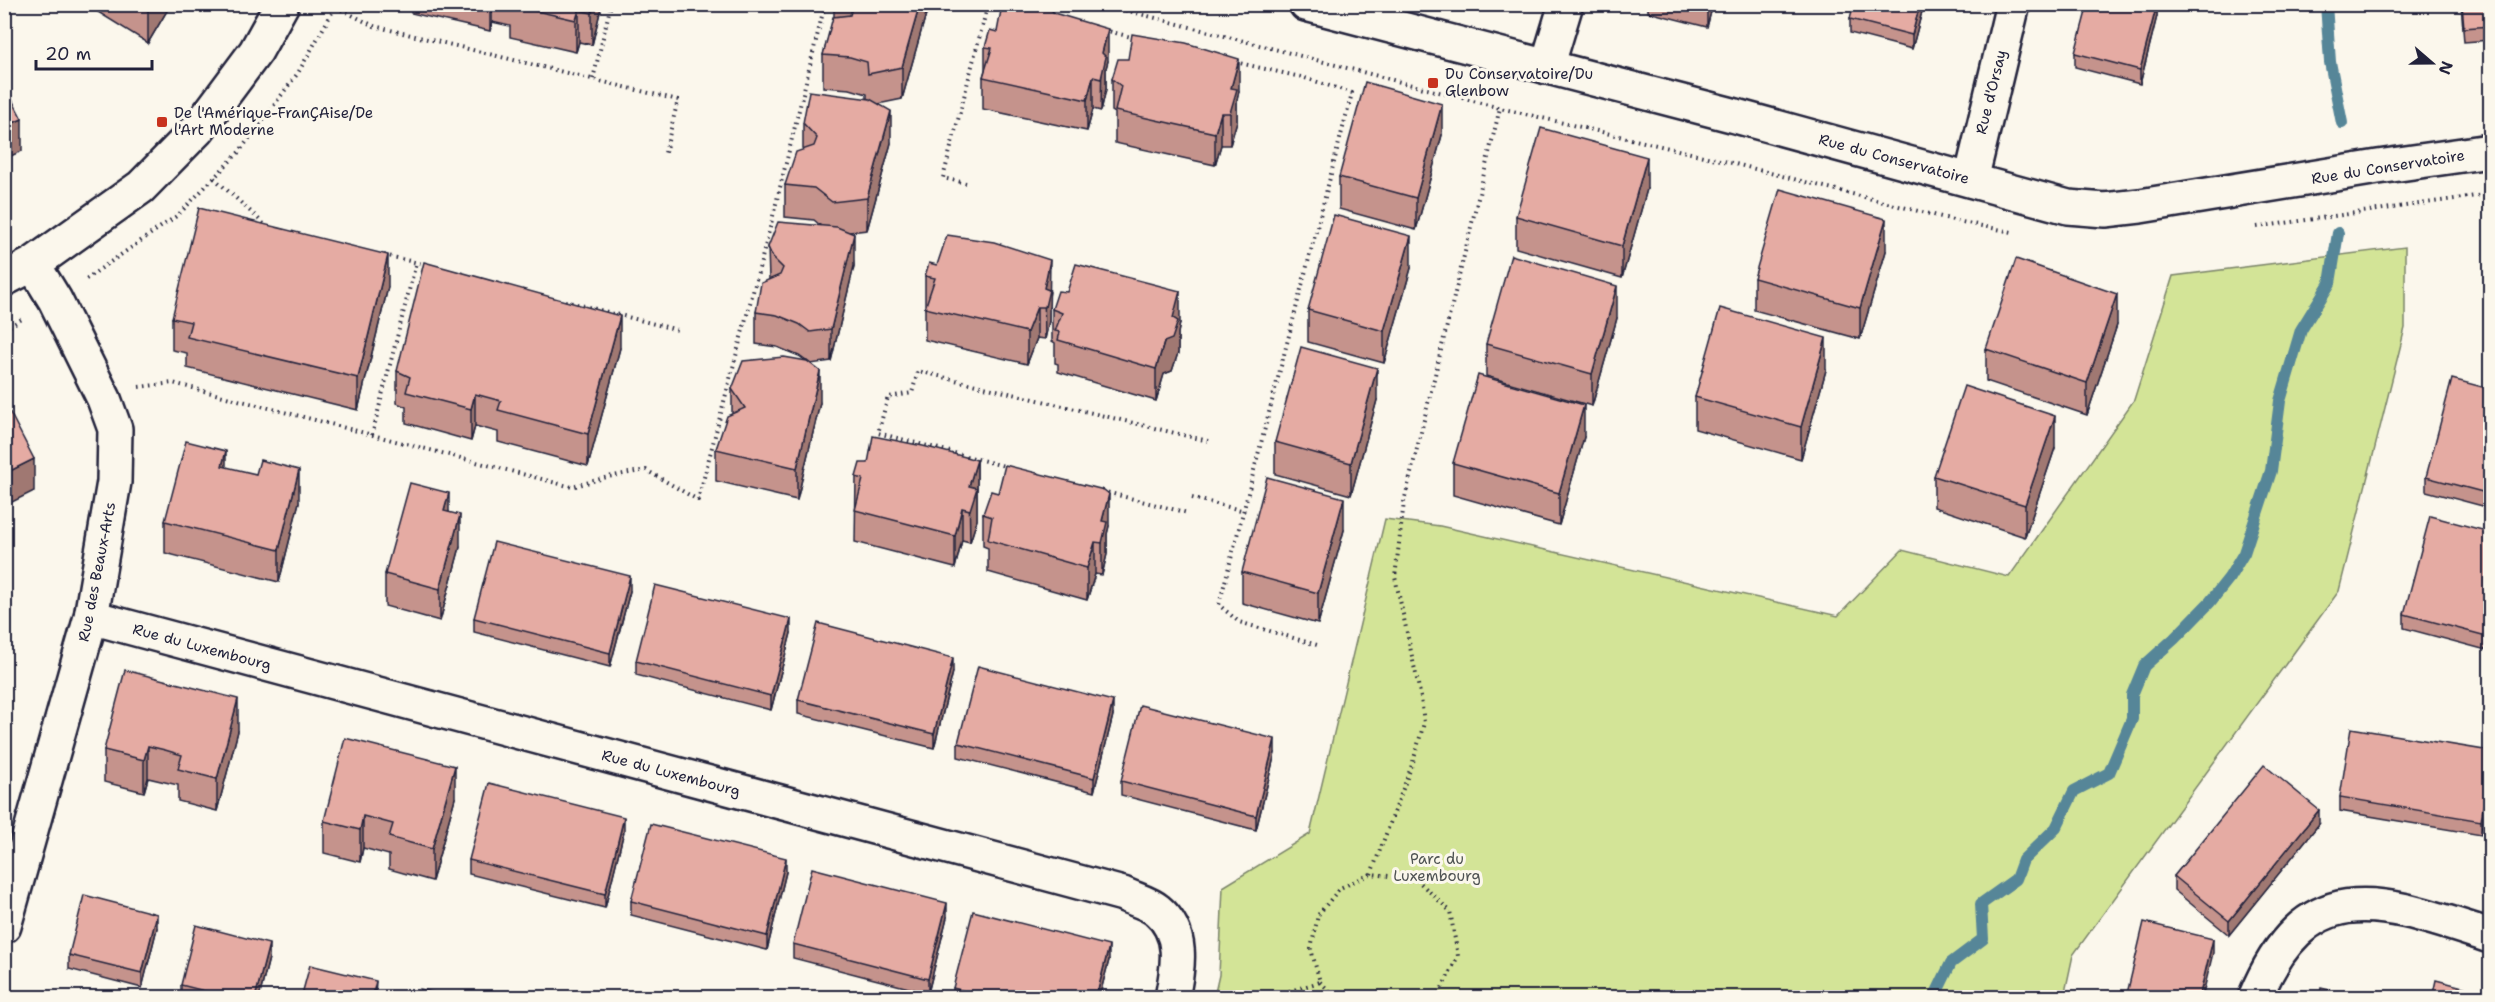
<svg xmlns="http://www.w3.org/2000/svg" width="2495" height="1002" viewBox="0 0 2495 1002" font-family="'Shantell Sans',sans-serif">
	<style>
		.green { fill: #d3e497; stroke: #7a8369; stroke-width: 1.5 }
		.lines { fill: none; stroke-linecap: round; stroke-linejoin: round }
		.stream { stroke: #578698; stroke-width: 12 }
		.street-casing { stroke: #22223b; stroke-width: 38 }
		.secondary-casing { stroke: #22223b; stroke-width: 38 }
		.path { stroke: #22223b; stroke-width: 4; stroke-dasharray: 1.5 4.5; stroke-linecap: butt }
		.street { stroke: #fbf7ec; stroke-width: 33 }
		.secondary { stroke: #fbf7ec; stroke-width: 33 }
		.wall { fill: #c5938c; stroke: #22223b; stroke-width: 1.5 }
		.shaded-wall { fill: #a07872; stroke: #22223b; stroke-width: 1.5 }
		.building { fill: #e5aba3; stroke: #22223b; stroke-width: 1.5 }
		.poi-dot { fill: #c8321e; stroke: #fbf7ec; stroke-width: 2 }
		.labels { text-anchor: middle; stroke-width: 6; stroke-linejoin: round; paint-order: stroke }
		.poi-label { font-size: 15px; fill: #22223b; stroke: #fbf7ec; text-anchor: start }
		.street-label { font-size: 15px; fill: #22223b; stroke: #fbf7ec }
		.park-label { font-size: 15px; fill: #4e5252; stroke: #fbf7ec }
	</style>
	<rect width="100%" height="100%" fill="#fbf7ec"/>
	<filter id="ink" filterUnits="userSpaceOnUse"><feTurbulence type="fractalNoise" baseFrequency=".0167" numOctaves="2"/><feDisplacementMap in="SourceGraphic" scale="12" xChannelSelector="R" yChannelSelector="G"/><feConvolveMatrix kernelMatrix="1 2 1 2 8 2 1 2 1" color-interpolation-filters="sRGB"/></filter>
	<g filter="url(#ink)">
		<path class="green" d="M2405 247V328L2339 591 2073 955 2064 997H1214L1219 975 1223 887 1310 834 1385 519 1440 526 1838 616 1902 550 2009 577 2134 400 2173 276Z"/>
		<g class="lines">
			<g class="stream">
				<path d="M2326 4 2330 62 2342 123"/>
				<path d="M1934 998 1951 963 1983 939 1981 904 2016 879 2023 860 2056 828 2074 791 2109 773 2132 719V695L2144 666 2174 639 2210 602 2229 578 2244 553 2271 471 2280 401 2301 330 2330 283 2338 233"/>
			</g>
			<g class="street-casing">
				<g id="street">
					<path d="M1547 67 1566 4"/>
					<path d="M1971 180 2013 4"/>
					<path d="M91 617 1123 894C1133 899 1149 903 1157 910 1185 933 1178 967 1172 998"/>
					<path d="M4 926 91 617 114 482 115 429 104 399 55 300 33 264"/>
					<path d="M2255 998C2308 869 2385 902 2490 936"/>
				</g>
			</g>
			<g class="secondary-casing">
				<g id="secondary">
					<path d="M1306 4 1732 115 2068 207 2105 210 2140 206 2378 167 2490 151"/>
					<path d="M4 279 33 264 141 187 198 129 256 51 282 4"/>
				</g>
			</g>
			<g class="path">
				<path d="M996 4 1006 7"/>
				<path d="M1102 4 1500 108 1720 160 1957 221 2012 232"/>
				<path d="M336 7 374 26 678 100 664 157"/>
				<path d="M1104 30 1135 38"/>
				<path d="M1235 62 1305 78 1352 93 1219 605 1239 622 1317 645"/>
				<path d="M593 79 611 4"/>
				<path d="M214 178 264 224"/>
				<path d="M966 183 943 178 988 4"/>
				<path d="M2257 227 2490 194"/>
				<path d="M384 255 427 265"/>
				<path d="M86 279 178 215 239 152 298 73 337 4"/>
				<path d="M565 301 678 330"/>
				<path d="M4 329 24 318"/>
				<path d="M139 387 173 383 572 487 607 477 646 470 698 500 772 220 825 4"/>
				<path d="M372 435 416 263"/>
				<path d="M1008 467 878 433 888 397 912 393 918 371 1208 441"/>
				<path d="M1102 491 1188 513"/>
				<path d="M1192 498 1245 511"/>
				<path d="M1371 874 1413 762 1424 723 1421 698 1395 577 1404 502 1500 108"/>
				<path d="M1320 982 1337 998"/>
				<path d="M1266 998 1320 982 1311 949 1318 915 1340 888 1371 874 1416 879 1450 911 1458 956 1437 998"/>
			</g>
			<use href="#street" class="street"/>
			<use href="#secondary" class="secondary"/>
		</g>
		<g class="wall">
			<path d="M85 4H171L148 43Z"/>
			<path d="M411 4H602L592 45 579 42 576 52 510 37V26L492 22 490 31 411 13Z"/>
			<path d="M834 4H926V14L902 99 878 104 891 143 867 230 850 232 854 266 831 361 810 364 820 403 797 500 716 481V449L732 414V389L806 361 799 356 777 347 756 344V312L769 280 768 247 821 226 814 220 785 217V185L803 150V123L867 99V94L850 89 823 87V55L834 17Z"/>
			<path d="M1648 4H1713L1707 27 1648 12Z"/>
			<path d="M1854 4H1924L1912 49 1850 33V19Z"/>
			<path d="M2157 4V16L2140 84 2075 67V53Z"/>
			<path d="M2461 4H2490V40L2464 42Z"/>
			<path d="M1025 9 1054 13 1108 61 1106 68V89L1101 111 1093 109 1087 131 983 109V77L985 70V47L997 32Z"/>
			<path d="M1112 79 1239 91 1237 100V121L1230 145H1221L1215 165 1115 143V113L1112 111Z"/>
			<path d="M1442 135 1416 230 1339 209V177Z"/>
			<path d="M1647 189 1622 278 1516 248V216Z"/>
			<path d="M1886 251 1860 339 1754 310V278Z"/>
			<path d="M1411 268 1384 363 1308 342V310Z"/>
			<path d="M925 276 1050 292 1049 297V321L1045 339 1037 338 1027 364 925 340Z"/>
			<path d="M388 287 358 410 187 368V353L172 350V318Z"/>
			<path d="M1052 309 1180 323 1178 333V353L1172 371 1164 374 1156 401 1058 372V364L1055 363V343L1052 341Z"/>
			<path d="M1617 318 1592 406 1486 376V344Z"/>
			<path d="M2117 325 2087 415 1986 381V349Z"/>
			<path d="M620 348 588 466 498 442V432L475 426 471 441 406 423V407L397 403V371Z"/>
			<path d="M1826 370 1801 459 1695 429V397Z"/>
			<path d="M2490 389V508L2426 491V477Z"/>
			<path d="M1377 400 1351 495 1275 474V442Z"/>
			<path d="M1584 437 1559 525 1453 495V463Z"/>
			<path d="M2055 448 2025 537 1934 507V476Z"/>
			<path d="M977 460V520L970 542 962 540 955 568 855 542 856 477Z"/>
			<path d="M226 467 299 502 279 582 165 553V521Z"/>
			<path d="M449 512 460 547 440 621 385 606V574Z"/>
			<path d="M983 514 1109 526 1107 534V554L1102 575 1095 574 1087 600 988 572V548L983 546Z"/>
			<path d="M1344 530 1318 624 1242 603V572Z"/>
			<path d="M2490 532V651L2404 628V614Z"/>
			<path d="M630 591 610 667 474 632V618Z"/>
			<path d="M791 633 771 710 636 675V661Z"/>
			<path d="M953 672 934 748 798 714V700Z"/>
			<path d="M1113 715 1094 792 958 757V743Z"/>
			<path d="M238 731 217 811 178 801V785L165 782 148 778 144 792 104 782V750Z"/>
			<path d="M2490 751 2481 835 2340 811V797Z"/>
			<path d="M1275 753 1256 830 1121 795V781Z"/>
			<path d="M455 798 432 881 389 869V855L363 848 360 862 324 853V821Z"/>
			<path d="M2319 824 2229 935 2174 890V876Z"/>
			<path d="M624 831 605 908 469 874V860Z"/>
			<path d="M786 872 767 950 631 915V901Z"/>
			<path d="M947 917 928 993 793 958V944Z"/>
			<path d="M157 928 142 988 69 969V955Z"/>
			<path d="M269 958 259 998H181V985Z"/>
			<path d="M1109 960 1099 998H953V988Z"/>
		</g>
		<g class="shaded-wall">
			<path d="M152 4H171L148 43V11Z"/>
			<path d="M490 4H492V22L490 31Z"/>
			<path d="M594 4H602L592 45V13Z"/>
			<path d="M920 4H926V14L902 99V67Z"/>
			<path d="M1708 4H1713L1707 27V7Z"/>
			<path d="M1920 4H1924L1912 49V35Z"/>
			<path d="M2157 4V16L2140 84V70Z"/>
			<path d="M579 10V42L576 52V20Z"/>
			<path d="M1108 29V61L1106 68V89L1101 111 1102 53Z"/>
			<path d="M1239 59V91L1237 100V121L1230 145V113L1231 88Z"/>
			<path d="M1093 77V109L1087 131V100Z"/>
			<path d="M1442 104V135L1416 230V198Z"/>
			<path d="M891 111V143L867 230V198Z"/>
			<path d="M1221 113V145L1215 165V133Z"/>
			<path d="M22 119V151L4 159V127Z"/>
			<path d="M1647 157V189L1622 278V246Z"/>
			<path d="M1886 219V251L1860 339V308Z"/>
			<path d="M854 234V266L831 361V329Z"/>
			<path d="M1411 236V268L1384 363V331Z"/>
			<path d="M388 255V287L358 410V378Z"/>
			<path d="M1050 260 1049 321 1045 339 1044 288Z"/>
			<path d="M1617 286V318L1592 406V374Z"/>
			<path d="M1180 291V323L1178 333V353L1172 371 1164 374 1156 401V369Z"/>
			<path d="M2117 294V325L2087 415V383Z"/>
			<path d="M1037 307V338L1027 364V332Z"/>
			<path d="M620 316V348L588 466V434Z"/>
			<path d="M1826 338V370L1801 459V427Z"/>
			<path d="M1377 368V400L1351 495V463Z"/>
			<path d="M820 371V403L797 500V468Z"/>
			<path d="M475 394V426L471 441V409Z"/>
			<path d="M1584 405V437L1559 525V493Z"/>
			<path d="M2055 416V448L2025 537V505Z"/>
			<path d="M226 451V483L222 466Z"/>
			<path d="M34 459V491L4 506V474Z"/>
			<path d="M977 460V520L970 542 969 486Z"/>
			<path d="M299 470V502L279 582V550Z"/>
			<path d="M449 493V525L444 511Z"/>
			<path d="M1109 494V526L1107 534V554L1102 575V521Z"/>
			<path d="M1344 498V530L1318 624V593Z"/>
			<path d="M962 508V540L955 568V536Z"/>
			<path d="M460 515V547L440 621V589Z"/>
			<path d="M1095 542V574L1087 600V568Z"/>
			<path d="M630 576V591L610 667V653Z"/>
			<path d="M791 619V633L771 710V696Z"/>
			<path d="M953 658V672L934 748V734Z"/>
			<path d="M238 699V731L217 811V779Z"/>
			<path d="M1113 701V715L1094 792V778Z"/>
			<path d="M1275 739V753L1256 830V816Z"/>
			<path d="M148 746V778L144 792V760Z"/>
			<path d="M2490 764V778L2481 835V821Z"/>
			<path d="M455 766V798L432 881V849Z"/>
			<path d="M2319 810V824L2229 935V921Z"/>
			<path d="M363 816V848L360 862V830Z"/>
			<path d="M624 817V831L605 908V894Z"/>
			<path d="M786 858V872L767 950V936Z"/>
			<path d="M947 903V917L928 993V979Z"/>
			<path d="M157 914V928L142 988V973Z"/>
			<path d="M2213 939V953L2202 998H2199Z"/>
			<path d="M269 944V958L259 998H255Z"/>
			<path d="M1109 946V960L1099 998H1096Z"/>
			<path d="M376 981 375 998H372Z"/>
		</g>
		<g class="building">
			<path d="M138 4H152L148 11Z"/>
			<path d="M510 4H594L592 13 579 10 576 20 510 5Z"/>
			<path d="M853 4H920L902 67 868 74 867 62 850 57 823 55 833 17 850 15Z"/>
			<path d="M1026 4H1043L1048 6 1054 13 1108 29 1102 53 1106 57 1101 79 1093 77 1087 100 983 77 992 48 985 47 990 30 997 32 1002 5 1025 9Z"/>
			<path d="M1696 4H1708L1707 7Z"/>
			<path d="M1854 4H1920L1912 35 1850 19Z"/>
			<path d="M2088 4H2157L2140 70 2075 53Z"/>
			<path d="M2462 4H2490V26L2464 28Z"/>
			<path d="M1132 34 1186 43 1239 59 1231 88 1237 89 1230 113H1221L1215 133 1115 111 1121 86 1112 79 1118 59H1128Z"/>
			<path d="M1365 82 1442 104 1416 198 1339 177Z"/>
			<path d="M4 84 22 119 4 127Z"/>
			<path d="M809 91 870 99 891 111 867 198 832 202 814 188 785 185 796 152 814 146 817 138 803 123Z"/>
			<path d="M1541 128 1647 157 1622 246 1516 216Z"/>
			<path d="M1780 189 1886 219 1860 308 1754 278Z"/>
			<path d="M199 208 388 255 358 378 187 337 191 322 172 318Z"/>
			<path d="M1334 215 1411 236 1384 331 1308 310Z"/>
			<path d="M778 222 837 227 854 234 831 329 810 332 799 324 777 315 756 312 761 283 780 275 783 268 773 258 768 247Z"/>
			<path d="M947 235 994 242 1050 260 1044 288 1049 290 1045 307H1037L1027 332 925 308 935 278 925 276 929 263 937 265Z"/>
			<path d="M1511 255 1617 286 1592 374 1486 344Z"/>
			<path d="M2016 259 2117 294 2087 383 1986 349Z"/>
			<path d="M424 262 620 316 588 434 498 410 501 401 475 394 471 409 406 392 410 377 397 371Z"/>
			<path d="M1076 264 1180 291 1173 318 1178 321 1172 339 1164 342 1156 369 1058 340 1060 332 1055 331 1062 313 1052 309 1058 291 1067 292Z"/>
			<path d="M1720 308 1826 338 1801 427 1695 397Z"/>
			<path d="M1301 347 1377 368 1351 463 1275 442Z"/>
			<path d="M784 357 807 361 820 371 797 468 716 449 727 416 745 408 732 389 743 361Z"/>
			<path d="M1478 375 1584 405 1559 493 1453 463Z"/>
			<path d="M2452 379 2490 389V494L2426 477Z"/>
			<path d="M1964 386 2055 416 2025 505 1934 476Z"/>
			<path d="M4 401 34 459 4 474Z"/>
			<path d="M873 436 923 446 977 460 969 486 977 488 970 510 962 508 955 536 855 510 863 479 856 477 860 463H868Z"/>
			<path d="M186 441 226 451 222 466 256 474 260 460 299 470 279 550 165 521Z"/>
			<path d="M1005 465 1104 490 1109 494 1102 521 1107 522 1102 543 1095 542 1087 568 988 540 992 517 983 514 991 491 998 493Z"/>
			<path d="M1267 477 1344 498 1318 593 1242 572Z"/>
			<path d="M410 483 449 493 444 511 460 515 440 589 385 574Z"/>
			<path d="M2430 516 2490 532V637L2404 614Z"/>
			<path d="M494 542 630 576 610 653 474 618Z"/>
			<path d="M655 585 791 619 771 696 636 661Z"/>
			<path d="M818 623 953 658 934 734 798 700Z"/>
			<path d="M978 666 1113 701 1094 778 958 743Z"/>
			<path d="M125 670 238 699 217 779 178 769 182 755 165 750 148 746 144 760 104 750Z"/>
			<path d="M1140 705 1275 739 1256 816 1121 781Z"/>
			<path d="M2351 728 2490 751V764L2481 821 2340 797Z"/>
			<path d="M345 738 455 766 432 849 389 837 393 824 363 816 360 830 324 821Z"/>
			<path d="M2264 765 2319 810 2229 921 2174 876Z"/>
			<path d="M489 783 624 817 605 894 469 860Z"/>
			<path d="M651 824 786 858 767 936 631 901Z"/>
			<path d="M812 868 947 903 928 979 793 944Z"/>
			<path d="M84 895 157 914 142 973 69 955Z"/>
			<path d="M973 911 1109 946 1096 998H991L953 988Z"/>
			<path d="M2144 922 2213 939 2199 998H2126Z"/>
			<path d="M196 925 269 944 255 998H232L181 985Z"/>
			<path d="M310 965 376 981 372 998H301Z"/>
			<path d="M2436 980 2490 994V998H2432Z"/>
			<path d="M2321 988 2362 998H2319Z"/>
			<path d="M420 989 455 998H418Z"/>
		</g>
	</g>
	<g class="poi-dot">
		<rect x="1427" y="77" width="12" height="12" rx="3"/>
		<rect x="156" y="116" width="12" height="12" rx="3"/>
	</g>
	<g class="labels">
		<g class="poi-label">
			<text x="1445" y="79">Du Conservatoire/Du<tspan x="1445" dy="17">Glenbow</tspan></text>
			<text x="174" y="118">De l'Amérique-FranÇAise/De<tspan x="174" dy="17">l'Art Moderne</tspan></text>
		</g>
		<g class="street-label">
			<text transform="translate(1991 92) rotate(-76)" y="5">Rue d'Orsay</text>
			<text transform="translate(1894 159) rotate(15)" y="5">Rue du Conservatoire</text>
			<text transform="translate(2388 167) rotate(-9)" y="5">Rue du Conservatoire</text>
			<text transform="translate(97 572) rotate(-79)" y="5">Rue des Beaux-Arts</text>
			<text transform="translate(202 647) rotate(15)" y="5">Rue du Luxembourg</text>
			<text transform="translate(671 773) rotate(15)" y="5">Rue du Luxembourg</text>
		</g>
		<g class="park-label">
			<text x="1437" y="864">Parc du<tspan x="1437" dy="17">Luxembourg</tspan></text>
		</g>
	</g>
	<rect width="2495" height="1002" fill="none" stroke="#fbf7ec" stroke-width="24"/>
	<rect x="12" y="12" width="2471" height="978" fill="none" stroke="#22223b" stroke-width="2" filter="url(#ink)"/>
	<g transform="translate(2432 63) rotate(110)" stroke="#fbf7ec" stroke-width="4.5" paint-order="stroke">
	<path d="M0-4.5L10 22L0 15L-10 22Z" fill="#22223b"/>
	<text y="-9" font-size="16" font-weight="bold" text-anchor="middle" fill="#22223b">N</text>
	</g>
	<path d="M36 60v9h116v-9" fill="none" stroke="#22223b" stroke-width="3"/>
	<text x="45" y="60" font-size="18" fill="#22223b" stroke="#fbf7ec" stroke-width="4.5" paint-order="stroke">20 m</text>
</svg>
